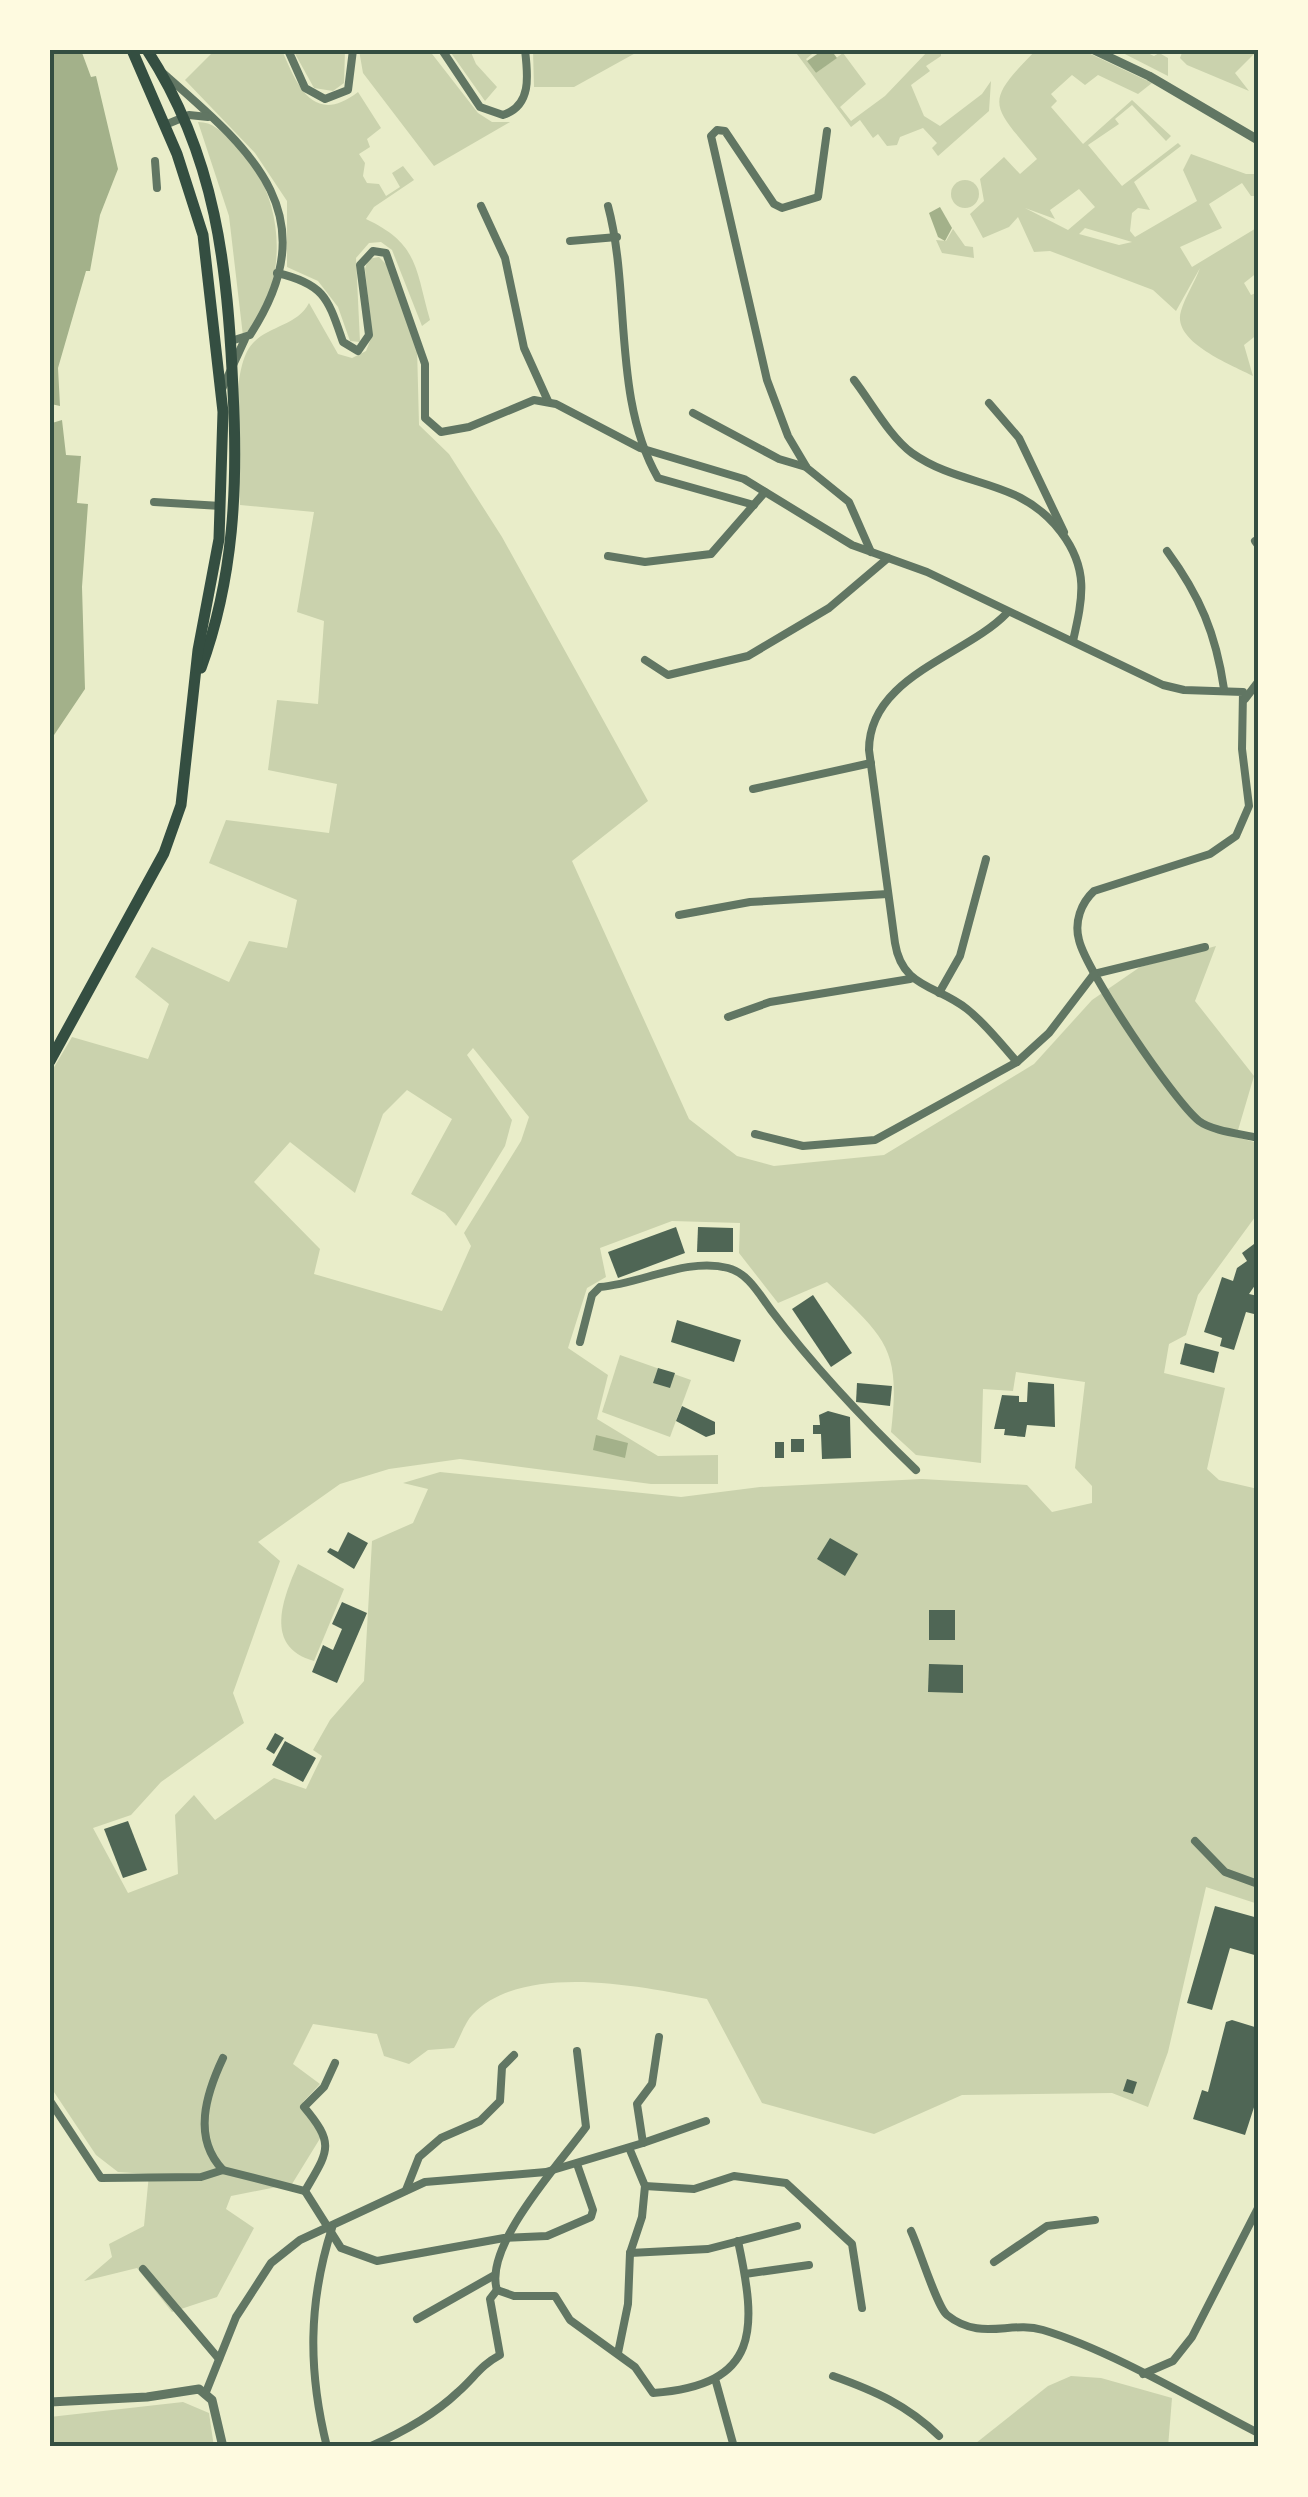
<svg xmlns="http://www.w3.org/2000/svg" width="1308" height="2497" viewBox="0 0 1308 2497" font-family="Manrope,sans-serif">
	<style>
		.green { fill: #cad2ad; fill-rule: evenodd }
		.water { fill: #a3b18a }
		.building { fill: #4f6655 }
		.lines { fill: none; stroke-linecap: round; stroke-linejoin: round }
		.minor { stroke: #617663; stroke-width: 8 }
		.tertiary { stroke: #617663; stroke-width: 9 }
		.primary { stroke: #344e41; stroke-width: 11 }
		.neatline { fill: none; stroke: #344e41; stroke-width: 4 }
	</style>
	<rect width="100%" height="100%" fill="#e9edc9"/>
	<g class="green">
		<path d="M215 50H282C297 86 314 126 358 92L381 128 367 139 370 147 359 154 365 163 363 176 367 183 379 184 386 196 400 187 392 173 403 166 414 180 374 207 366 219C419 244 415 268 430 320L422 326 392 250 381 242 369 243 356 258 360 342 350 341 338 307 318 281 287 267V201L255 153 185 80Z"/>
		<path d="M293 50H345L344 83 333 91 314 88Z"/>
		<path d="M359 50H429L478 113 492 122H510L434 166 363 73Z"/>
		<path d="M449 50H470L476 64 497 87 485 101Z"/>
		<path d="M533 50H641L574 87H534Z"/>
		<path d="M794 50H817L806 59 816 73 843 53 866 84 840 107 851 121 885 96 929 50H941V56L926 66 930 71 911 85 924 116 940 126 982 94 991 81 989 111 938 156 932 148 937 143 923 128 900 137 897 145 887 146 878 134 873 138 860 120 851 127Z"/>
		<path d="M1036 50H1082L1152 83 1138 94 1098 75 1085 85 1072 75 1051 94 1057 101 1051 107 1083 144 1132 100 1171 136 1166 141 1132 105 1115 119 1119 124 1088 145 1122 186 1178 143 1181 146 1134 182 1150 210 1138 208 1132 213 1130 231 1135 237 1197 201 1183 170 1191 154 1246 174H1258V196H1251L1242 183 1209 204 1222 228 1180 247 1192 267 1258 227V272L1244 283 1251 295 1258 292V334L1244 345 1253 376C1232 365 1171 342 1181 311 1185 297 1195 282 1200 268L1176 311 1153 290 1050 251 1034 252 1018 217 1009 227 983 238 970 214 984 201 980 179 1004 157 1020 174 1037 159C991 103 983 104 1036 50ZM1079 189 1095 207 1068 230 1025 208 1055 219 1050 210ZM1085 228 1132 242 1119 245 1079 234Z"/>
		<path d="M1117 50H1141L1154 56 1164 50 1161 54 1168 58V76Z"/>
		<path d="M1183 50H1258L1235 73 1249 91 1187 65 1180 58Z"/>
		<path d="M198 122C213 122 220 131 231 140 285 187 294 284 243 336L229 216Z"/>
		<circle cx="965" cy="194" r="14"/>
		<path d="M953 229 965 246 973 247 974 258 942 253 936 240 946 241Z"/>
		<path d="M379 257 386 264 417 347 419 425 449 454 502 537 648 801 572 861 689 1119 737 1156 774 1166 884 1155 1034 1064 1092 1000 1140 967 1216 946 1195 1001 1254 1076 1236 1137 1258 1143V1213L1198 1295 1186 1335 1169 1344 1164 1373 1225 1388 1207 1469 1219 1480 1258 1489V1904L1206 1887 1168 2052 1148 2107 1112 2093 962 2095 874 2134 762 2103 707 1999C643 1987 525 1961 473 2014 465 2022 460 2038 454 2048L428 2050 409 2064 384 2056 377 2034 313 2024 293 2064 320 2084 303 2102 324 2132 292 2184 231 2196 226 2209 254 2228 217 2297 172 2312 137 2268 84 2281 112 2257 109 2244 144 2226 149 2174 118 2172 96 2155 50 2086V1074L72 1037 148 1059 169 1004 135 977 152 947 229 982 249 941 287 948 297 900 209 863 226 820 329 833 337 784 268 770 277 700 318 704 324 621 297 612 314 512 240 505C240 467 227 370 253 343 270 325 297 326 309 303L338 354 352 358 366 351 372 336 365 269 368 259ZM473 1048 529 1117 521 1141 464 1233 471 1246 442 1311 314 1274 320 1249 254 1182 290 1142 355 1193 383 1114 407 1090 452 1119 411 1194 445 1213 456 1226 505 1146 512 1120 467 1055ZM672 1221 740 1223 739 1253 778 1303 827 1282C886 1339 901 1347 891 1432L916 1455 981 1463 983 1389 1013 1391 1016 1372 1085 1382 1075 1468 1092 1486V1503L1052 1512 1027 1485 922 1479 760 1487 681 1497 440 1472 403 1483 428 1489 413 1523 372 1541 364 1681 330 1720 313 1750 322 1756 306 1789 274 1778 215 1820 194 1795 175 1815 178 1874 128 1893 93 1828 131 1815 161 1782 244 1723 233 1693 280 1561 258 1542 340 1484 389 1469 460 1459 651 1484H718V1455L658 1456 597 1419 608 1375 568 1348 587 1288 606 1277 600 1248Z"/>
		<path d="M620 1355 691 1380 670 1437 602 1412Z"/>
		<path d="M298 1564 344 1589 314 1661C263 1647 283 1598 298 1564Z"/>
		<path d="M1071 2376 1101 2378 1172 2398 1168 2447H971L1048 2386Z"/>
		<path d="M183 2402 209 2413 214 2447H101L59 2442V2447H50V2417Z"/>
	</g>
	<g class="water">
		<path d="M50 50H81L91 77 96 76 118 169 100 215 90 271H86L58 368 60 406 51 404 52 423 62 420 66 455 81 456 77 503 88 504 82 587 85 689 50 741Z"/>
		<path d="M823 50H831L837 58 816 73 807 61Z"/>
		<path d="M940 207 952 228 945 241 938 237 929 213Z"/>
		<path d="M596 1435 628 1443 625 1458 593 1450Z"/>
	</g>
	<g class="building">
		<path d="M676 1227 685 1253 618 1278 608 1252Z"/>
		<path d="M698 1227 733 1228V1252H697Z"/>
		<path d="M1258 1241V1281L1249 1294 1258 1296V1315L1246 1312 1234 1350 1220 1346 1222 1338 1204 1332 1222 1277 1233 1281 1237 1268 1247 1261 1242 1253Z"/>
		<path d="M813 1295 852 1353 831 1367 792 1309Z"/>
		<path d="M677 1320 741 1340 734 1362 671 1342Z"/>
		<path d="M1185 1343 1219 1352 1214 1373 1180 1364Z"/>
		<path d="M658 1368 675 1373 670 1388 653 1383Z"/>
		<path d="M1028 1382 1054 1384 1055 1427 1027 1425 1025 1437 1004 1435 1005 1429H994L1002 1395 1019 1396V1402H1027Z"/>
		<path d="M857 1383 892 1386 890 1406 856 1402Z"/>
		<path d="M682 1406 715 1422V1434L706 1437 676 1421Z"/>
		<path d="M828 1411 850 1417 851 1458 822 1459 821 1434H813V1425H820L819 1415Z"/>
		<rect x="791" y="1439" width="13" height="13"/>
		<rect x="775" y="1442" width="9" height="16"/>
		<path d="M348 1532 368 1543 354 1569 327 1552 330 1548 338 1552Z"/>
		<path d="M830 1538 858 1554 845 1576 817 1559Z"/>
		<path d="M342 1602 367 1613 337 1683 312 1672 323 1645 333 1650 342 1629 332 1624Z"/>
		<rect x="929" y="1610" width="26" height="30"/>
		<path d="M929 1664 963 1665V1693L928 1692Z"/>
		<path d="M275 1733 284 1738 274 1754 266 1749Z"/>
		<path d="M285 1741 316 1758 303 1782 272 1765Z"/>
		<path d="M128 1821 147 1870 123 1878 104 1829Z"/>
		<path d="M1215 1906 1258 1918V1956L1230 1948 1212 2010 1187 2003Z"/>
		<path d="M1232 2020 1258 2028V2095L1245 2135 1193 2119 1202 2090 1208 2092 1226 2022Z"/>
		<path d="M1127 2079 1137 2082 1133 2094 1123 2091Z"/>
	</g>
	<g class="lines">
		<g class="minor">
			<path d="M288 50 305 88 325 99 348 90 353 50"/>
			<path d="M442 50 480 107 503 115C532 106 528 75 525 50"/>
			<path d="M163 73C251 150 329 214 250 335L231 341"/>
			<path d="M165 125 189 115 208 117"/>
			<path d="M827 131 818 197 782 208 774 204 725 131 717 130 711 136 767 380 788 436 807 468 849 502 871 552"/>
			<path d="M155 161 157 188"/>
			<path d="M481 206 505 258 524 348 548 401"/>
			<path d="M608 206C631 292 612 398 658 478L754 505"/>
			<path d="M570 241 617 237"/>
			<path d="M277 273C325 284 328 299 343 342L358 351 369 335 360 265 373 251 386 253 425 364V418L441 432 469 427 534 400 556 404 640 448 744 479 852 545 927 572 1163 685 1184 690 1243 692 1242 749 1249 806 1236 836 1210 854 1094 891C1081 903 1074 922 1079 940 1086 971 1174 1101 1199 1121 1212 1131 1242 1134 1258 1138"/>
			<path d="M854 380C871 402 890 437 912 453 963 489 1019 477 1061 532 1089 569 1083 597 1073 641"/>
			<path d="M222 389 245 339"/>
			<path d="M989 403 1019 438 1064 532"/>
			<path d="M693 413 779 459 806 467"/>
			<path d="M154 502 221 506"/>
			<path d="M1255 541 1258 545"/>
			<path d="M1167 551C1200 596 1216 634 1224 689"/>
			<path d="M608 556 645 562 711 554 765 492"/>
			<path d="M1007 613C966 656 869 676 869 750L895 943C902 988 937 985 967 1009 986 1024 1001 1044 1017 1062"/>
			<path d="M645 660 668 675 748 656 829 608 888 558"/>
			<path d="M1245 699 1258 682"/>
			<path d="M753 789 871 763"/>
			<path d="M679 915 750 902 888 894"/>
			<path d="M1094 974 1205 947"/>
			<path d="M939 993 960 956 986 859"/>
			<path d="M728 1017 770 1002 910 979"/>
			<path d="M755 1134 803 1146 875 1140 1017 1062 1049 1033 1094 974"/>
			<path d="M580 1342 592 1295 600 1287C641 1284 687 1257 728 1268 748 1273 759 1294 771 1310 814 1367 864 1420 916 1470"/>
			<path d="M1195 1841 1225 1872 1258 1884"/>
			<path d="M577 2051 586 2127C560 2163 483 2246 497 2290L514 2296H555L570 2320 635 2367 653 2393C761 2385 757 2329 738 2241"/>
			<path d="M223 2058C206 2094 192 2138 223 2170"/>
			<path d="M335 2063 324 2087 304 2107C336 2145 328 2151 305 2191L341 2248 377 2261 504 2238 547 2236 591 2217 593 2210 577 2164"/>
			<path d="M50 2101 101 2178 201 2177 223 2170 305 2191"/>
			<path d="M643 2143 706 2121"/>
			<path d="M645 2186 694 2189 734 2176 786 2183 852 2244 862 2308"/>
			<path d="M406 2190 419 2157 441 2138 480 2121 500 2101 502 2067 514 2055"/>
			<path d="M911 2231C919 2248 937 2307 947 2315 981 2342 1010 2320 1043 2330 1110 2350 1194 2400 1258 2433"/>
			<path d="M630 2253 708 2249 797 2226"/>
			<path d="M994 2262 1047 2226 1095 2220"/>
			<path d="M143 2269 219 2359"/>
			<path d="M745 2274 809 2265"/>
			<path d="M417 2319 493 2276"/>
			<path d="M618 2353 628 2304 630 2253 642 2217 645 2186 630 2150"/>
			<path d="M1143 2374 1173 2361 1192 2337 1258 2208"/>
			<path d="M833 2376C875 2391 907 2405 939 2436"/>
			<path d="M716 2382 734 2447"/>
			<path d="M206 2392 236 2317 271 2263 300 2240 425 2182 546 2172 643 2143 637 2104 652 2084 659 2037"/>
			<path d="M327 2447C308 2371 308 2303 332 2228"/>
			<path d="M369 2447C399 2434 434 2415 458 2392 474 2378 481 2365 500 2355L490 2299 497 2290"/>
		</g>
		<g class="tertiary">
			<path d="M1094 50 1149 76 1258 140"/>
			<path d="M50 2402 147 2397 199 2389 212 2400 223 2447"/>
		</g>
		<g class="primary">
			<path d="M147 50C216 156 228 268 233 391 238 486 234 578 201 668"/>
			<path d="M50 1061 164 853 181 805 198 650 219 539 223 412 203 235 177 154 132 50"/>
		</g>
	</g>
	<rect width="1308" height="2497" fill="none" stroke="#fefae0" stroke-width="105"/>
	<rect x="52" y="52" width="1204" height="2392" class="neatline"/>
</svg>
